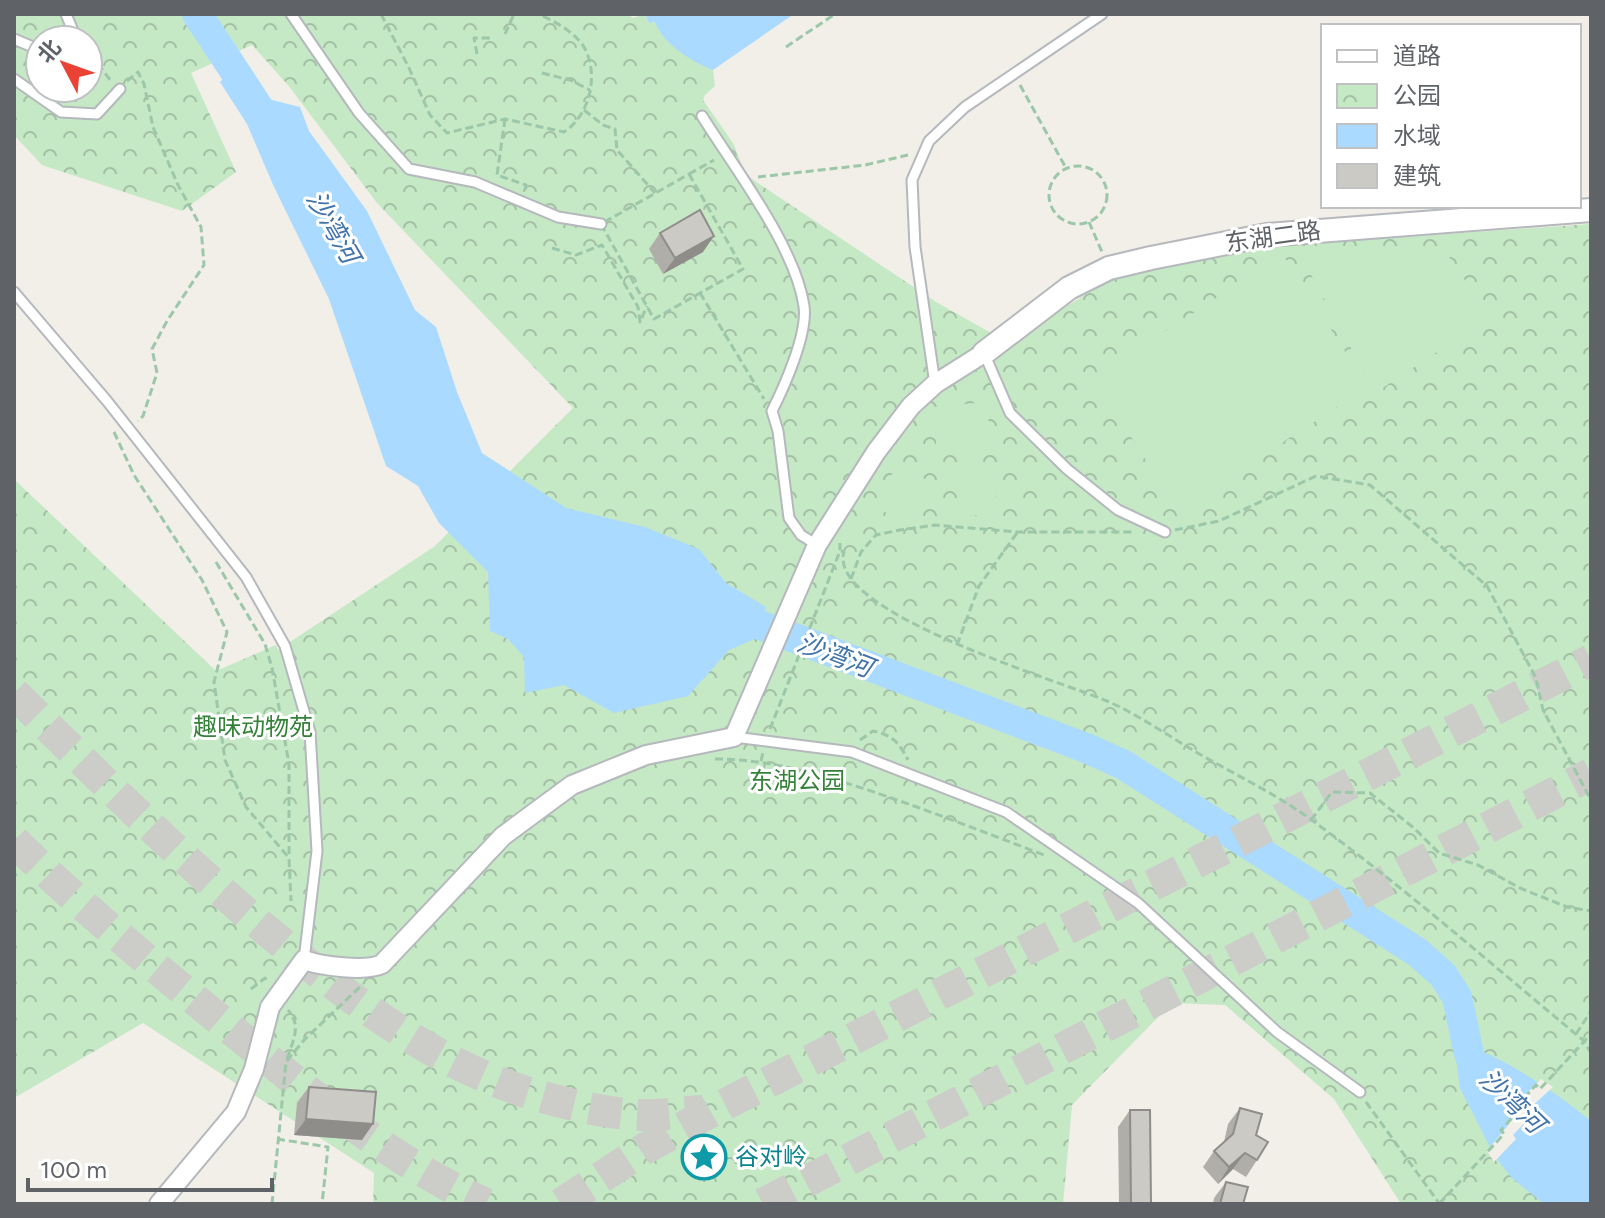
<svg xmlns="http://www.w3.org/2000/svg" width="1605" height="1218" viewBox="0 0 1605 1218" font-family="Figtree,'Noto Sans SC',sans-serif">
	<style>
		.park { fill: url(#park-crowns); fill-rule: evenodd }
		.pitch { fill: #c5e8c5 }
		.water { fill: #aadaff }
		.pier { fill: #f1efe8 }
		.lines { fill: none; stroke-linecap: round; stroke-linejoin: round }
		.river { stroke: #aadaff; stroke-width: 30 }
		.motorway-tunnel { stroke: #ccccc8; stroke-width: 32; stroke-dasharray: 32 16; stroke-linecap: butt }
		.service-casing { stroke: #b5b8bc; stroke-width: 13 }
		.minor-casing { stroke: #b5b8bc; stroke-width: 22 }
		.tertiary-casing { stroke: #b5b8bc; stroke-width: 26 }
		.path { stroke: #9cc7a9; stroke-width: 3; stroke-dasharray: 8 4; stroke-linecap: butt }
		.service { stroke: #fff; stroke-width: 9 }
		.minor { stroke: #fff; stroke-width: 18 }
		.tertiary { stroke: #fff; stroke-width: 22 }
		.wall { fill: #afaea9 }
		.shaded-wall { fill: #8f8d8a }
		.building { fill: #cccac5; stroke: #8f8d8a; stroke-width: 2 }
		.labels { text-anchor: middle; stroke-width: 6; stroke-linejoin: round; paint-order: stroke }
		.street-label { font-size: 24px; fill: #5f6368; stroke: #fff }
		.park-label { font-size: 24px; fill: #348238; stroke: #fff }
		.culture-label { font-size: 24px; fill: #0d838f; stroke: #fff; text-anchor: start }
		.water-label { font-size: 26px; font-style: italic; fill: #4174aa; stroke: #fff }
	</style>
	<defs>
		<pattern id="park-crowns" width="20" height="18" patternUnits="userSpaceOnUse" patternTransform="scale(2)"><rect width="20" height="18" fill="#c5e8c5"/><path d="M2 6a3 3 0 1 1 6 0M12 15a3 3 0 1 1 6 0" fill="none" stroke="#a3c0a4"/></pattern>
	</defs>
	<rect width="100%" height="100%" fill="#f1efe8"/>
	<path class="park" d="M14 14H627L633 18 645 14 649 23 655 22 713 70 715 86 705 95 703 100 733 143 746 175 936 302 1007 342 1110 280 1139 271 1287 245 1591 224V1204H1401L1334 1099 1225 1005 1172 1003 1072 1105 1063 1204H373L374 1173 143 1023 14 1098V479L216 671 276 645 278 650 435 546 573 408 377 203 288 85 252 45 191 73 236 172 182 211 42 165 14 135ZM40 40H88V88H40Z"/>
	<g class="pitch">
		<path d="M1443 248 1490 317 1375 393 1302 258Z"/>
		<path d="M1283 255 1368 387 1178 510 1093 378Z"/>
		<path d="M987 402 991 449 937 454 933 407Z"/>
		<path d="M898 463 930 482 906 524 874 506Z"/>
		<path d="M994 466 998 514 963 516 960 469Z"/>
	</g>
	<g class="water">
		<path d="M645 14H794L713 70C692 62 663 44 655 22L649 23Z"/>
		<path d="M239 64 272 100 300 107 309 131 367 211 415 310 436 327 457 392 482 453 566 508 645 527 699 549 726 583 766 607 757 638 729 650 688 696 614 713 564 685 525 693 524 657 508 639 490 631 488 572 439 523 418 486 386 466 329 299 274 187 247 124 220 82Z"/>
		<path d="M1449 1007 1473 1024 1479 1050C1520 1068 1556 1093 1591 1121V1204H1544L1512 1178 1495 1157 1460 1088Z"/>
	</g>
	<path class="pier" d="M1541 1079 1553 1087 1528 1110 1532 1115 1513 1135 1516 1139 1494 1162 1487 1151 1517 1114 1512 1109Z"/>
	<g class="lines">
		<g class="river">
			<path d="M197 14 255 102"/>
			<path d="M723 611 1086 748 1124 765 1417 952 1443 975 1457 997 1469 1054"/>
		</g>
		<g class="motorway-tunnel">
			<path d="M14 693C108 786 201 879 304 961 372 1015 445 1067 529 1093 566 1104 609 1115 648 1115 666 1115 685 1112 703 1111"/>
			<path d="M14 841C79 905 150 963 221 1021 305 1089 386 1159 486 1204"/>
			<path d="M561 1204 644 1149 714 1110 1591 660"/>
			<path d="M763 1204 1591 774"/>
		</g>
		<g class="service-casing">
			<g id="service">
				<path d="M66 14 73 31 71 40"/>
				<path d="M291 14 359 113 409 169 475 182 558 217 601 224"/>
				<path d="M14 39 40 50"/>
				<path d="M14 79 61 112 97 114 120 89"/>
				<path d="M702 116C735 169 795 246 804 306 808 334 784 387 772 411L778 431 789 518 801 535 817 545"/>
				<path d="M14 292 107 401 246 577 285 646 310 732 317 851 304 960"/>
				<path d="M984 353 1010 413 1067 469 1118 510 1165 532"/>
				<path d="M935 384 915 247 912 180 929 141 965 107 1102 14"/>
				<path d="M734 737 852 752 1006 812 1138 903 1277 1032 1360 1092"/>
			</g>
		</g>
		<g class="minor-casing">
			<path id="minor" d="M159 1204 236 1112 254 1069 270 1007 304 960C321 966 366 972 382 964L503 836 572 785 646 755 734 737 817 545 876 452 911 406 935 384 984 353"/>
		</g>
		<g class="tertiary-casing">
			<path id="tertiary" d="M984 353 1069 288 1109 268 1151 258 1267 235 1591 210"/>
		</g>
		<g class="path">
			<path d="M381 14 409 68 430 115 447 133 505 119 564 132C588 116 598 81 587 53 580 35 555 21 538 14"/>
			<path d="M505 34 514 14"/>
			<path d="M786 47 835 14"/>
			<path d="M477 54 474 38H492"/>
			<path d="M88 57 98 64 111 81"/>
			<path d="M542 73 570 80 590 90"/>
			<path d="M127 81 138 72 144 84 153 127 178 185 201 227 204 265 167 321 152 349 157 373 143 416 138 421"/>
			<path d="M1020 85 1066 168"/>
			<path d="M584 110 603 125 615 129 617 150 655 193"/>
			<path d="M505 119 497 175 526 185 525 190"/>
			<circle cx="1078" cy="195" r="29"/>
			<path d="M689 174 743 269 654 319 601 224Z"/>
			<path d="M689 174 714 160"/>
			<path d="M758 177 865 165 908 155"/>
			<path d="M1089 222 1102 252"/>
			<path d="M552 248 576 255 602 245 638 307 640 322 647 306"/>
			<path d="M700 293 764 399"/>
			<path d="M114 432 134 475 202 580 227 632 214 682 225 760 246 807 289 858 291 901"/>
			<path d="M1175 530 1219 521 1316 476 1370 485 1487 586 1536 678 1543 710 1591 800"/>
			<path d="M841 551 844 552C826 612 1063 682 1107 701 1137 714 1167 735 1196 752 1232 773 1272 792 1306 816 1402 885 1492 965 1583 1040L1591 1053"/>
			<path d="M216 562 265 644 272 668 289 764V858"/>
			<path d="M851 579 861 552 876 535 900 530 935 525 1017 532H1132"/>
			<path d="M957 645 979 586 1017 533"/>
			<path d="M770 729 840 551V543"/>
			<path d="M860 740 873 731C893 735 899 743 908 760"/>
			<path d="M715 759C767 759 815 773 865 789 925 809 984 832 1044 855"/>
			<path d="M761 761 763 752"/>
			<path d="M1311 820 1332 792 1370 793 1414 828 1439 853 1478 865 1520 888 1567 907 1591 911"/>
			<path d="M251 989 265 978 267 982"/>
			<path d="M1576 1034 1591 1011"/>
			<path d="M287 1059C293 1040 302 1026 288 1010"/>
			<path d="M1366 1102 1439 1203"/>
			<path d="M277 1139 328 1147 322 1204"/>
			<path d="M272 1204 286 1062 304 1040 363 984"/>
			<path d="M1439 1204 1504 1134 1501 1130 1521 1108 1518 1105 1536 1085 1540 1089 1591 1034"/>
		</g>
		<use href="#service" class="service"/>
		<use href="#minor" class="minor"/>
		<use href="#tertiary" class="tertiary"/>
	</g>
	<g class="wall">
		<path d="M660 233 703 252 663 274 649 249Z"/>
		<path d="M309 1087 362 1140 294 1135 297 1103Z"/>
		<path d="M1240 1108 1256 1135 1257 1160 1246 1177 1233 1169 1218 1184 1203 1167 1214 1151 1224 1142 1228 1124Z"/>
		<path d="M1130 1110 1151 1204H1119L1118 1127Z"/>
		<path d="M1226 1182 1243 1204H1213L1214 1198Z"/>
	</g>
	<g class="shaded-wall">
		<path d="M714 236 703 252 663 274 675 258Z"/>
		<path d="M306 1119 373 1124 362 1140 294 1135Z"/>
		<path d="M1245 1153 1233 1169 1218 1184 1229 1167Z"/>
	</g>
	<g class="building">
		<path d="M700 210 714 236 675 258 660 233Z"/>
		<path d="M309 1087 376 1092 373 1124 306 1119Z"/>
		<path d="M1240 1108 1262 1114 1256 1135 1268 1142 1257 1160 1245 1153 1229 1167 1214 1151 1233 1134Z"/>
		<path d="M1130 1110H1150L1151 1204H1131Z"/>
		<path d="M1226 1182 1248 1187 1243 1204H1220Z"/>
	</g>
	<defs>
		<g id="sight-ring" transform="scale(2.3)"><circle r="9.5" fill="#fff" stroke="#0f9aa8" stroke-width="1.5"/><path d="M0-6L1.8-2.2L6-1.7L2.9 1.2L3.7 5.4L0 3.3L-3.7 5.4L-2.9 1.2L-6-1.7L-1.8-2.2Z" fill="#0f9aa8"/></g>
	</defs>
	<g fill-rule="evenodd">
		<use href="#sight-ring" x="704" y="1157"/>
	</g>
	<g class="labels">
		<g class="street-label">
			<text transform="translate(1273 237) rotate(-8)" y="8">东湖二路</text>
		</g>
		<g class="park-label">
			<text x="253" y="735">趣味动物苑</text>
			<text x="797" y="789">东湖公园</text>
		</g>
		<g class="culture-label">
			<text x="735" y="1165">谷对岭</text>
		</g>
		<g class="water-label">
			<text transform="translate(333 227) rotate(60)" y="9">沙湾河</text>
			<text transform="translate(835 655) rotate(21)" y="9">沙湾河</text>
			<text transform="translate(1512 1101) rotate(44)" y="9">沙湾河</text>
		</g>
	</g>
	<rect width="1605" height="1218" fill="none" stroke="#5f6368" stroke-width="32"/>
	<rect x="1321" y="24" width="260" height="184" fill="#ffffff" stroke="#bfc1c3" stroke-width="2"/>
	<rect x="1337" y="50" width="40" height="12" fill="#ffffff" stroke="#bfc1c3" stroke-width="2"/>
	<text x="1393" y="64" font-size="24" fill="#5f6368">道路</text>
	<rect x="1337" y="84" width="40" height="24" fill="url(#park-crowns)" stroke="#bfc1c3" stroke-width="2"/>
	<text x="1393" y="104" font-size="24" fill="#5f6368">公园</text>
	<rect x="1337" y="124" width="40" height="24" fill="#aadaff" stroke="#bfc1c3" stroke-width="2"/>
	<text x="1393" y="144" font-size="24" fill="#5f6368">水域</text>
	<rect x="1337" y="164" width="40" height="24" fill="#cccac5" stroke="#bfc1c3" stroke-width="2"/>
	<text x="1393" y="184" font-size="24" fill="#5f6368">建筑</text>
	<g transform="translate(64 64) rotate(311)"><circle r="38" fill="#ffffff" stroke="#bfc1c3" stroke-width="2"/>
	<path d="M0-6L14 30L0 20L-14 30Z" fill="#ea4335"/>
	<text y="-12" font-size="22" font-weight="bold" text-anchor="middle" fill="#5f6368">北</text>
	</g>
	<path d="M28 1178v12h244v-12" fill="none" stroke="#5f6368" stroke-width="4"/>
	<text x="40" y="1178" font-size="24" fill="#5f6368" stroke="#ffffff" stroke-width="6" paint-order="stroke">100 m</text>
</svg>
